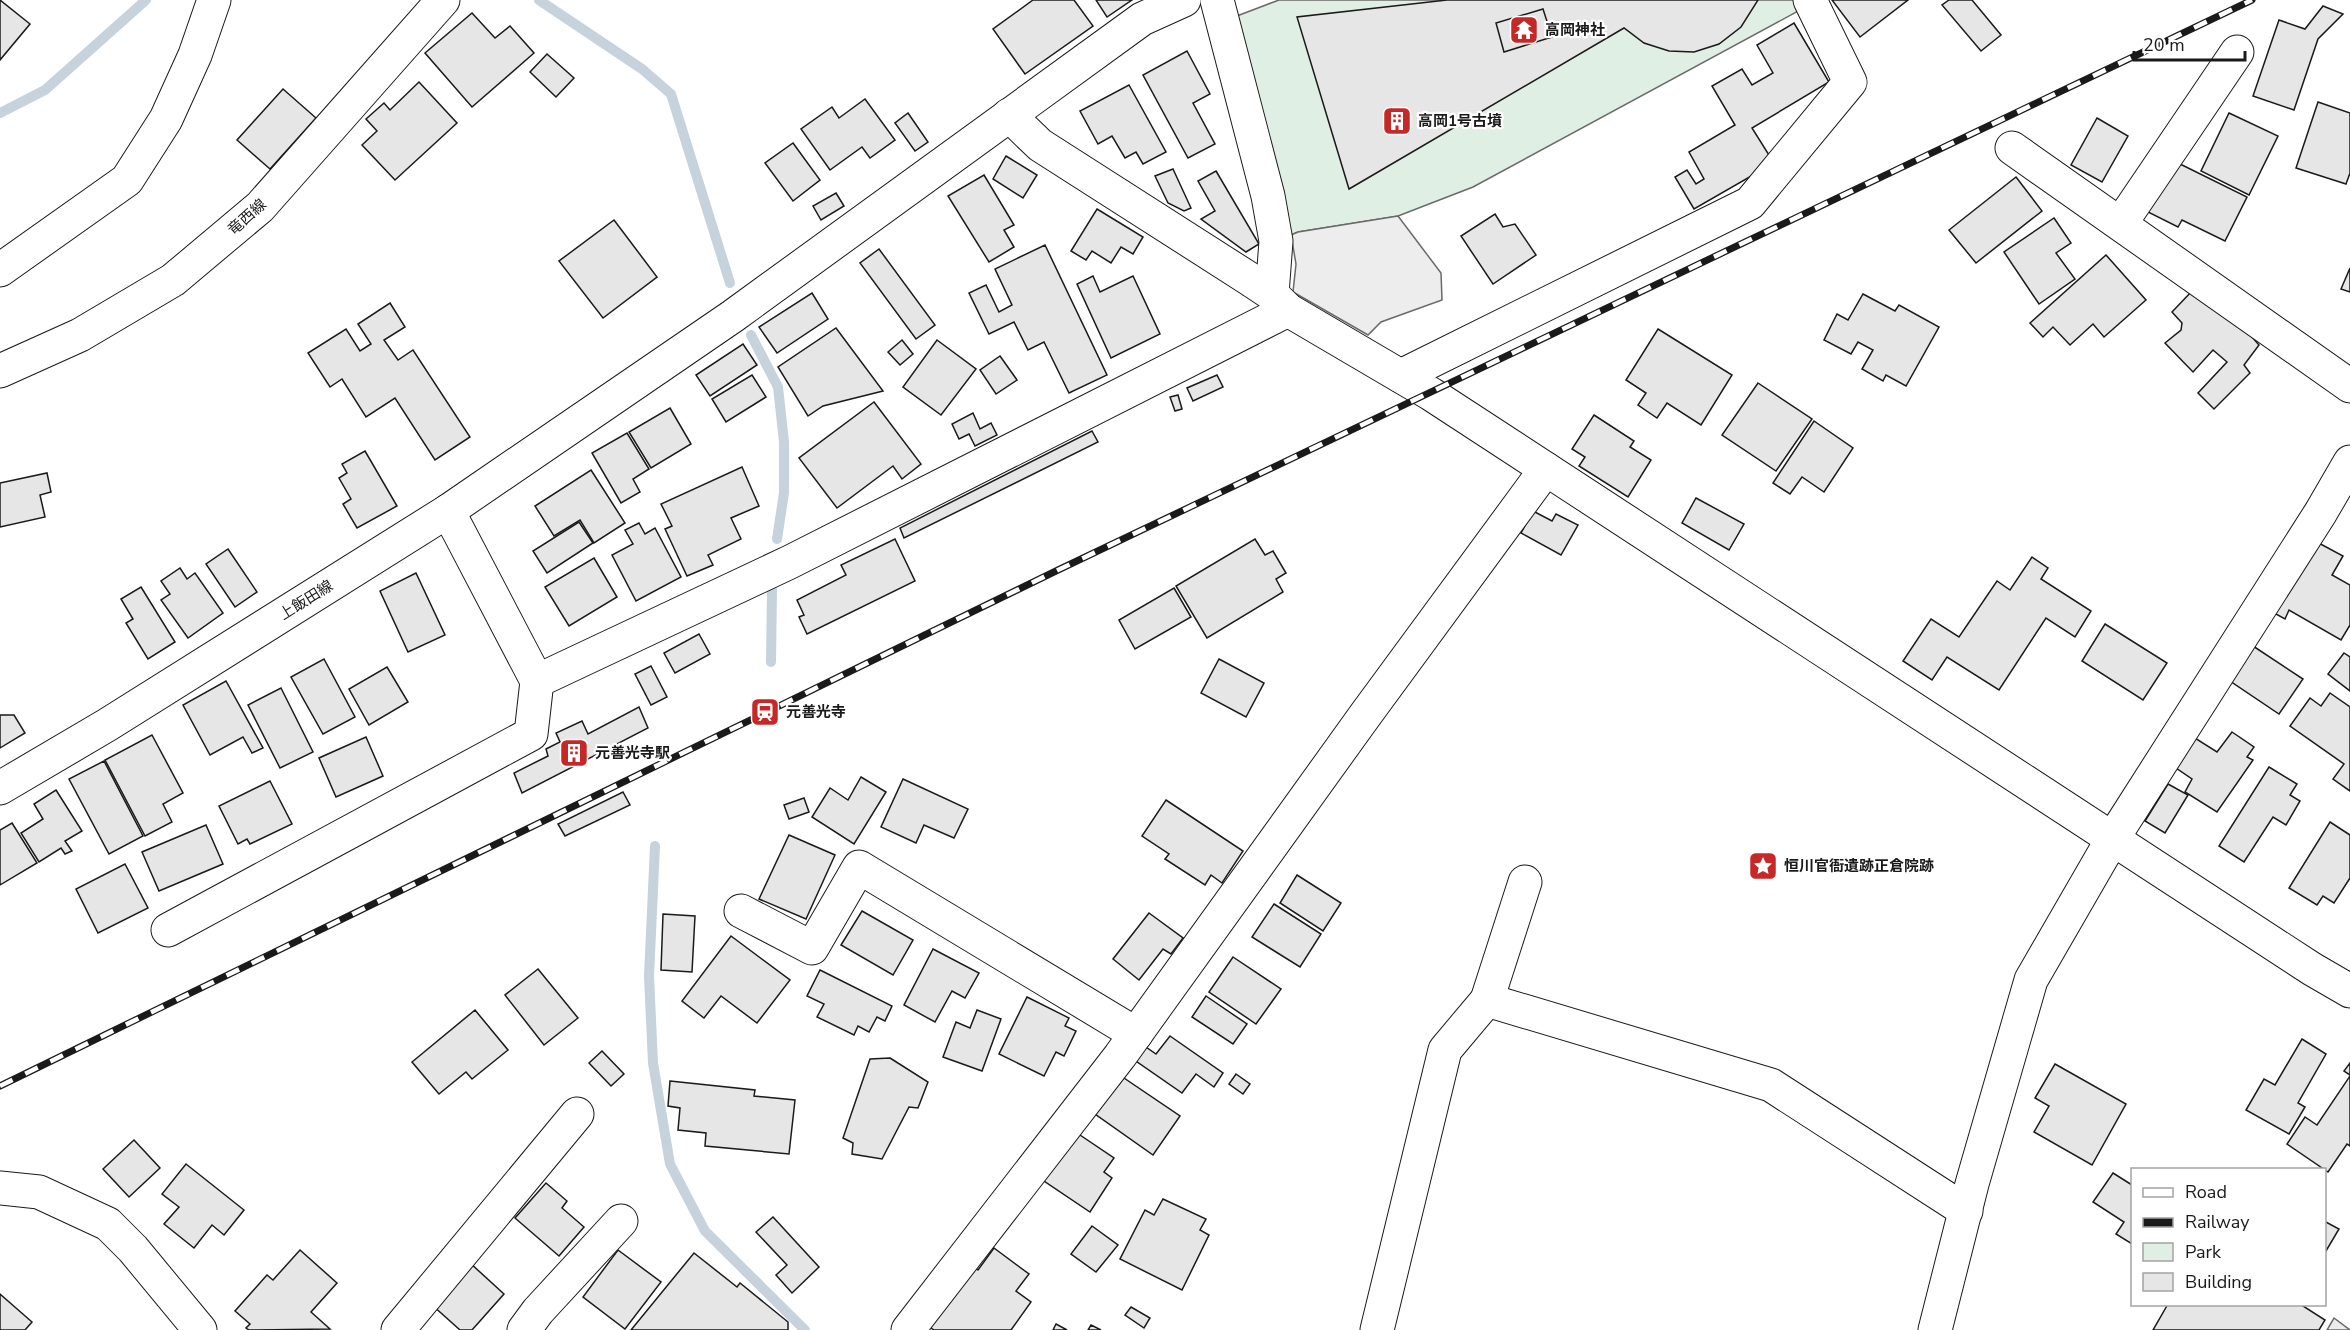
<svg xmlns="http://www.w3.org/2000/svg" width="2350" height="1330" viewBox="0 0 2350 1330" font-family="'Nunito Sans','Noto Sans JP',sans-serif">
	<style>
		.green { fill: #e0efe3; stroke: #6a6a6a; stroke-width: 1.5 }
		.parking { fill: #ededed; stroke: #6a6a6a; stroke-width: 1.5 }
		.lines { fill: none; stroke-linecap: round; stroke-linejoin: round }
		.stream { stroke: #c6d2dc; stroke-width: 10 }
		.building { fill: #e6e6e6; stroke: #1a1a1a; stroke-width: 1.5 }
		.street-casing { stroke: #1a1a1a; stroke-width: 35 }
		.secondary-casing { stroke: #1a1a1a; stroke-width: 35 }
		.street { stroke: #fff; stroke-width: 33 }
		.secondary { stroke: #fff; stroke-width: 33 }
		.rail-casing { stroke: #1a1a1a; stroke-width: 7 }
		.rail { stroke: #fff; stroke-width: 4.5; stroke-dasharray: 14; stroke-linecap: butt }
		.labels { text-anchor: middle; stroke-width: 4.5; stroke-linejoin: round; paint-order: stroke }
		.poi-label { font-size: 15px; font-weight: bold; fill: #1a1a1a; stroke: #fff; text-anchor: start }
		.street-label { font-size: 15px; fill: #1a1a1a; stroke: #fff }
	</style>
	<rect width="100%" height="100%" fill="#fff"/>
	<path class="green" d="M1279 0H1798L1802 9 1473 187 1398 216 1298 232 1291 235 1229 19Z"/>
	<g class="parking">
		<path d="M1398 216 1441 273 1442 300 1381 322 1368 335 1293 292 1296 264 1291 235 1298 232Z"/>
		<path d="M2334 1318 2350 1330H2327Z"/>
	</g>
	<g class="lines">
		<g class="stream">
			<path d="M539 0 642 69 671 94 730 283"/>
			<path d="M0 113 45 90 146 0"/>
			<path d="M751 335 778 387 784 442V493L777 539"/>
			<path d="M771 662 772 589"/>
			<path d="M655 846 649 976 653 1063 670 1164 705 1231 805 1330"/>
		</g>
	</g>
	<g class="building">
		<path d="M0 0 30 24 0 60Z"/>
		<path d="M1033 0H1074L1093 26 1025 74 993 29Z"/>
		<path d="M1096 0H1132L1107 17Z"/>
		<path d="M1447 0H1758L1741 27 1719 44 1694 52 1669 51 1644 43 1624 28 1349 189 1297 17Z"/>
		<path d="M1832 0H1908L1860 37Z"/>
		<path d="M1949 0H1972L2001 35 1981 51 1942 5Z"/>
		<path d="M2323 6 2343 14 2318 39 2294 110 2253 96 2279 20 2305 29Z"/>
		<path d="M1543 9 1552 37 1504 52 1496 23Z"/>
		<path d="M472 13 495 38 510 26 534 53 472 107 425 53Z"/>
		<path d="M1794 23 1829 82 1752 128 1774 163 1694 209 1675 177 1687 170 1696 184 1704 179 1689 152 1735 125 1712 86 1742 69 1752 85 1773 73 1757 45Z"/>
		<path d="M1187 51 1210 94 1193 103 1215 144 1188 158 1143 75Z"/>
		<path d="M547 54 574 78 556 97 530 72Z"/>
		<path d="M419 82 457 123 395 180 362 145 377 131 366 119 384 103 390 110Z"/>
		<path d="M1129 85 1166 152 1143 164 1136 152 1125 158 1112 136 1098 144 1080 111Z"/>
		<path d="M283 89 316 118 270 169 237 140Z"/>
		<path d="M865 99 895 140 870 158 862 147 830 170 801 129 832 107 839 118Z"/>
		<path d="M2318 102 2350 113V173L2346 184 2296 168Z"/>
		<path d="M908 113 928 142 915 151 895 123Z"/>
		<path d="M2229 113 2278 136 2249 195 2201 171Z"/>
		<path d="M2097 118 2128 136 2102 182 2071 165Z"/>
		<path d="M793 143 820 180 793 201 765 163Z"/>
		<path d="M1006 156 1037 175 1023 198 993 179Z"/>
		<path d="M2174 161 2247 197 2225 241 2182 220 2178 227 2148 212Z"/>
		<path d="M1173 169 1191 208 1184 211 1168 203 1155 176Z"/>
		<path d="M1216 171 1259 244 1246 252 1201 219 1215 211 1198 181Z"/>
		<path d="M984 175 1014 225 1004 230 1014 247 989 262 948 196Z"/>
		<path d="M2016 177 2042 211 1976 263 1949 230Z"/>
		<path d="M836 193 844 206 821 220 813 206Z"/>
		<path d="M1097 209 1143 237 1133 254 1121 247 1111 263 1092 251 1086 260 1071 251Z"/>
		<path d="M1495 214 1503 227 1515 224 1536 255 1493 284 1461 236Z"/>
		<path d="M2054 218 2071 243 2056 253 2075 279 2039 304 2004 252Z"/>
		<path d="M614 220 657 277 603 318 559 261Z"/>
		<path d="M1045 245 1107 375 1069 393 1044 342 1028 350 1014 322 989 334 969 293 986 285 999 312 1012 305 995 269Z"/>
		<path d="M879 249 935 325 916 339 860 263Z"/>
		<path d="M2106 255 2146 300 2104 337 2093 324 2070 345 2053 327 2043 337 2030 323Z"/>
		<path d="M2350 268V292L2341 289Z"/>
		<path d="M1093 276 1100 292 1133 276 1160 334 1111 358 1077 284Z"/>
		<path d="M2193 290 2252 330V337L2259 345 2244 365 2250 373 2214 409 2198 393 2227 362 2213 350 2193 372 2165 343 2181 330 2182 323 2172 312Z"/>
		<path d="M812 293 828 319 777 353 759 327Z"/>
		<path d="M1863 294 1895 311 1899 305 1939 327 1906 386 1886 375 1883 381 1862 369 1873 350 1858 342 1851 354 1824 340 1837 314 1848 320Z"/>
		<path d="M390 303 405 327 384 340 398 360 413 350 470 437 435 460 395 398 366 417 342 379 330 387 308 353 346 329 360 351 371 344 358 324Z"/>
		<path d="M836 328 883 391 823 406 808 416 778 367Z"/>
		<path d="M1658 329 1732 375 1701 425 1667 403 1657 418 1638 405 1646 393 1626 380Z"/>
		<path d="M902 340 913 354 900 365 888 352Z"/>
		<path d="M937 340 976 369 941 415 903 387Z"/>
		<path d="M743 344 757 365 710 396 696 375Z"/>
		<path d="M1000 356 1017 380 996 394 980 370Z"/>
		<path d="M752 375 766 397 726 422 712 399Z"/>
		<path d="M1217 375 1223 387 1193 401 1187 388Z"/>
		<path d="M1758 383 1812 419 1776 471 1722 435Z"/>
		<path d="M1178 395 1182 409 1175 411 1170 397Z"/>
		<path d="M874 402 921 464 902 479 893 466 837 508 799 458Z"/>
		<path d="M670 408 691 444 651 468 629 432Z"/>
		<path d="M973 413 980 429 991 423 997 435 975 446 969 434 959 439 952 424Z"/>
		<path d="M1594 415 1634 441 1630 447 1651 460 1628 497 1579 466 1585 457 1572 449Z"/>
		<path d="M1814 421 1853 448 1824 492 1802 477 1790 494 1773 483Z"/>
		<path d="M1092 431 1098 442 904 538 900 528Z"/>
		<path d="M627 433 649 469 633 479 640 492 621 503 592 453Z"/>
		<path d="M365 451 397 506 357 528 343 504 351 499 339 478 347 473 342 464Z"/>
		<path d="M742 467 759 506 731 518 741 539 708 555 713 565 687 576 665 529 672 526 661 504Z"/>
		<path d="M591 470 625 523 594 543 580 520 554 536 535 506Z"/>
		<path d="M47 473 51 492 40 495 45 517 0 527V483Z"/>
		<path d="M1696 498 1744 524 1729 550 1682 523Z"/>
		<path d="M1533 511 1552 521 1556 514 1578 525 1561 555 1521 533Z"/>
		<path d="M579 522 593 543 547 573 533 551Z"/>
		<path d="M639 523 645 534 655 528 681 577 636 601 612 555 633 544 625 530Z"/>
		<path d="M895 539 915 581 807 634 799 617 804 615 797 600 846 575 841 565Z"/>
		<path d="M1255 539 1265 555 1273 551 1286 573 1276 579 1283 592 1207 638 1176 586Z"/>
		<path d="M2315 541 2343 556 2332 575 2350 585V625L2341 640 2289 610 2285 619 2274 613Z"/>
		<path d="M228 549 257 592 235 607 206 564Z"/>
		<path d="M2032 557 2048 568 2041 579 2091 611 2075 637 2046 618 1999 690 1947 657 1932 680 1903 661 1931 619 1959 637 1997 581 2010 590Z"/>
		<path d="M594 558 617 597 569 626 545 587Z"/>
		<path d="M180 568 187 579 195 573 223 613 188 638 161 600 170 594 161 581Z"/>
		<path d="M416 573 445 635 408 652 380 591Z"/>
		<path d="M141 587 175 642 148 659 126 623 133 619 121 599Z"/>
		<path d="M1174 588 1191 617 1135 649 1119 620Z"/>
		<path d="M2105 624 2167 663 2143 700 2082 661Z"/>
		<path d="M699 634 710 654 675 673 664 653Z"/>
		<path d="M2253 646 2303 679 2279 714 2230 681Z"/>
		<path d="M2344 653 2350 657V691L2328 674Z"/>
		<path d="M324 659 355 717 323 734 291 677Z"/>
		<path d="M1219 659 1264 683 1246 717 1201 693Z"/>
		<path d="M651 666 667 697 651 705 635 674Z"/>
		<path d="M387 667 408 702 369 725 349 689Z"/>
		<path d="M226 681 263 748 252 753 243 737 210 755 183 705Z"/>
		<path d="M281 688 313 752 280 768 248 705Z"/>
		<path d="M2330 693 2350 707V791L2333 779 2344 764 2290 726 2310 698 2321 706Z"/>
		<path d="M639 707 648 728 522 793 514 773 548 756 546 749 560 742 556 733 582 721 588 734Z"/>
		<path d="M0 715H14L25 733 0 748Z"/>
		<path d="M2232 732 2254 747 2247 757 2253 760 2217 812 2185 792 2192 779 2176 768 2195 738 2217 752Z"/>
		<path d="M152 735 183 793 163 804 172 822 145 836 105 760Z"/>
		<path d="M366 737 383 776 336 797 319 758Z"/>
		<path d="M104 761 143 836 109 854 69 779Z"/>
		<path d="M2269 767 2297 784 2290 795 2300 801 2286 825 2273 817 2244 862 2219 846Z"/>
		<path d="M861 777 886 792 854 844 812 817 830 788 848 800Z"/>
		<path d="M903 779 968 809 954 838 924 825 916 843 881 827Z"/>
		<path d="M270 781 292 824 250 844 247 839 238 844 219 806Z"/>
		<path d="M2168 784 2188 795 2165 833 2145 821Z"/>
		<path d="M56 790 82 831 65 841 72 851 65 854 61 848 39 862 21 833 43 819 34 804Z"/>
		<path d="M623 792 630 805 565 836 558 824Z"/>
		<path d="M804 798 809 812 789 819 784 805Z"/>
		<path d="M1166 800 1243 851 1222 883 1211 875 1205 885 1165 859 1169 854 1142 836Z"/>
		<path d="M2330 822 2350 835V878L2334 903 2323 896 2317 905 2289 888Z"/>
		<path d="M12 823 37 863 0 885V830Z"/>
		<path d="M206 825 223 864 159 891 142 852Z"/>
		<path d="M789 835 835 855 806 919 759 899Z"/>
		<path d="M125 864 148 908 98 933 76 889Z"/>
		<path d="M1297 875 1341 903 1323 931 1280 903Z"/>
		<path d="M1274 904 1321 934 1300 967 1252 937Z"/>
		<path d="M862 911 913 940 893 975 841 945Z"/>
		<path d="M1149 913 1183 938 1171 954 1163 949 1139 980 1113 959Z"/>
		<path d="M663 914 695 916 692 972 661 970Z"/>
		<path d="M731 936 790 980 757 1023 721 996 704 1018 682 1001Z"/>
		<path d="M933 949 979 973 965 998 952 991 935 1022 904 1005Z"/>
		<path d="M1233 957 1281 989 1256 1024 1209 992Z"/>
		<path d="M538 969 578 1018 544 1045 505 995Z"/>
		<path d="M820 970 892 1006 885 1021 877 1017 869 1032 858 1026 854 1035 817 1017 824 1004 807 996Z"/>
		<path d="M1206 996 1247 1024 1233 1044 1192 1017Z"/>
		<path d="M1027 997 1069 1018 1065 1026 1076 1031 1064 1056 1056 1052 1044 1076 999 1054Z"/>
		<path d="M475 1010 508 1050 472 1079 466 1072 439 1094 412 1062Z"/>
		<path d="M977 1010 1001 1019 982 1071 943 1057 956 1022 970 1028Z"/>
		<path d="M1170 1036 1223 1073 1214 1087 1196 1074 1182 1093 1133 1059 1143 1045 1156 1054Z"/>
		<path d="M2302 1039 2326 1054 2298 1103 2305 1107 2289 1134 2246 1110 2264 1079 2275 1085Z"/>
		<path d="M602 1051 624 1074 611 1086 589 1063Z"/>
		<path d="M890 1058 928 1082 918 1108 909 1107 882 1159 852 1154 853 1143 843 1138 870 1059Z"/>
		<path d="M2350 1063V1075L2344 1071Z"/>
		<path d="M2055 1064 2126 1104 2092 1165 2034 1132 2049 1106 2035 1098Z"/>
		<path d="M1236 1074 1250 1084 1243 1094 1229 1084Z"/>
		<path d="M1121 1076 1180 1116 1153 1155 1095 1114Z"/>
		<path d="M2350 1076V1146L2347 1144 2328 1172 2287 1144 2305 1117 2317 1125Z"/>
		<path d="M670 1081 755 1090 754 1096 795 1100 789 1154 705 1146 706 1133 678 1130 680 1108 668 1106Z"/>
		<path d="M1074 1131 1114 1158 1104 1172 1112 1178 1090 1212 1041 1179Z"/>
		<path d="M134 1140 160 1168 129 1197 103 1169Z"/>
		<path d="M186 1164 244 1210 224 1235 212 1225 194 1248 164 1224 179 1207 162 1194Z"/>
		<path d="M2113 1173 2132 1185V1244L2116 1234 2124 1222 2093 1202Z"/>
		<path d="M546 1183 567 1201 562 1208 584 1227 559 1256 515 1218Z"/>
		<path d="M1163 1199 1206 1219 1200 1230 1209 1235 1182 1290 1120 1259 1145 1210 1154 1215Z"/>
		<path d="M773 1217 819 1267 792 1293 776 1275 787 1265 756 1232Z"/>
		<path d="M2324 1221 2339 1229 2326 1251 2324 1250Z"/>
		<path d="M1092 1226 1118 1245 1096 1272 1071 1254Z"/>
		<path d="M994 1248 1029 1274 1016 1291 1031 1302 1011 1330H934L928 1326 972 1266 978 1270Z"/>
		<path d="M300 1250 337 1283 311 1312 330 1329 249 1330 246 1328 250 1324 235 1311 267 1275 273 1280Z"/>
		<path d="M618 1250 661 1282 625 1329 583 1297Z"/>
		<path d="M694 1253 737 1287 740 1283 788 1322V1330H631Z"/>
		<path d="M469 1262 504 1294 472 1330H460L431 1304Z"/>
		<path d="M0 1294 32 1322 25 1330H0Z"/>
		<path d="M2168 1304H2300L2325 1320 2319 1330H2153Z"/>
		<path d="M1131 1307 1150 1318 1144 1328 1125 1315Z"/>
		<path d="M1056 1324 1067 1330H1053Z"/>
		<path d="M1091 1325 1101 1330H1088Z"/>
	</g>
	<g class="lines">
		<g class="street-casing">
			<g id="street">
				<path d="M1217 0 1268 196 1276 241 1272 294"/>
				<path d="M1009 115 1040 145 1248 278 1272 294 1288 310 1431 394 2312 969 2350 991"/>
				<path d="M2012 148 2350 386"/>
				<path d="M2121 223 2237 52"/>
				<path d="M0 270 127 180 166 119 195 55 214 0"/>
				<path d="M0 371 80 335 173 280 260 207 443 0"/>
				<path d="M1401 376 1750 203 1850 82 1810 0"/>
				<path d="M741 911 812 948 859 867 1136 1034"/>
				<path d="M168 930 531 734 537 681 790 562 1288 310"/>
				<path d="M1487 1000 1525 882"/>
				<path d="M0 1188 39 1192 108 1224 133 1249 200 1330"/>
				<path d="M398 1330 577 1114"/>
				<path d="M524 1330 538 1311 621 1221"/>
				<path d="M908 1330 1120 1056 1366 714 1546 469"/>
				<path d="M1377 1330 1445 1050 1487 1000 1771 1085 1966 1211"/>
				<path d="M1935 1330 1972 1184 2031 980 2113 838 2321 512 2350 462"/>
			</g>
		</g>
		<g class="secondary-casing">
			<g id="secondary">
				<path d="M448 511 733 316 1142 19 1184 0"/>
				<path d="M0 788 107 725 448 511 537 681"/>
			</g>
		</g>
		<use href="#street" class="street"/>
		<use href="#secondary" class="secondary"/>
		<g class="rail-casing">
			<path id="rail" d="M0 1086 1058 570 2252 0"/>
		</g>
		<use href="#rail" class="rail"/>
	</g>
	<defs>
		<g id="temple-square" transform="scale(1.5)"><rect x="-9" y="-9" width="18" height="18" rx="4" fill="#c62828" stroke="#fff"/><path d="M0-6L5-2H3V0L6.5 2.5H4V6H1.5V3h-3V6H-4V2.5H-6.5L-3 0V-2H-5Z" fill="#fff"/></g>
		<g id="building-square" transform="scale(1.5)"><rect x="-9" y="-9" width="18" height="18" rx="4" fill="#c62828" stroke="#fff"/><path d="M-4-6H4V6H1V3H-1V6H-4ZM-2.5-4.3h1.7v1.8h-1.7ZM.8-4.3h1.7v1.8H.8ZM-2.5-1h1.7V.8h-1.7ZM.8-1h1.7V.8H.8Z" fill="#fff"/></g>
		<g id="station-square" transform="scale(1.5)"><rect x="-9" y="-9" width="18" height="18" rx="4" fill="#c62828" stroke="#fff"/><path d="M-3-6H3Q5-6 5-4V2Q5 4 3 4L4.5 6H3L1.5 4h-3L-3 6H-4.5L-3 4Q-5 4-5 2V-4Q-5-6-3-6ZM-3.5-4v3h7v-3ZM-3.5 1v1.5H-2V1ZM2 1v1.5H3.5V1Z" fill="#fff"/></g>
		<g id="sight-square" transform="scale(1.5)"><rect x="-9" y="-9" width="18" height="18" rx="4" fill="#c62828" stroke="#fff"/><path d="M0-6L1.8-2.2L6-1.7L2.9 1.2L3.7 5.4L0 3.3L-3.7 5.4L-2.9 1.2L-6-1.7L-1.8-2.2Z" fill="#fff"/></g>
	</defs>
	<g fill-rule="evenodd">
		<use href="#temple-square" x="1524" y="30"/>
		<use href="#building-square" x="1397" y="121"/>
		<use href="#station-square" x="765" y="712"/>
		<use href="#building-square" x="574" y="753"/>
		<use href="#sight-square" x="1763" y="866"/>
	</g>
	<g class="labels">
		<g class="poi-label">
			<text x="1545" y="35">高岡神社</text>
			<text x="1418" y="126">高岡1号古墳</text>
			<text x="786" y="717">元善光寺</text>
			<text x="595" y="758">元善光寺駅</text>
			<text x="1784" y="871">恒川官衙遺跡正倉院跡</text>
		</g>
		<g class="street-label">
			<text transform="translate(247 217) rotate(-42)" y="5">竜西線</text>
			<text transform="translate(306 600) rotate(-32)" y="5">上飯田線</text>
		</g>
	</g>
	<rect x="2131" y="1168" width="195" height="138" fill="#ffffff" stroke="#a3a3a3" stroke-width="1.5"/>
	<rect x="2143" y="1188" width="30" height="9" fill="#ffffff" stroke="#a3a3a3" stroke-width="1.5"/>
	<text x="2185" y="1198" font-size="18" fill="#1a1a1a">Road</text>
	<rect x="2143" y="1218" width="30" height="9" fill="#1a1a1a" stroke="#a3a3a3" stroke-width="1.5"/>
	<text x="2185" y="1228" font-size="18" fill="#1a1a1a">Railway</text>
	<rect x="2143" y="1243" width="30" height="18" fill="#e0efe3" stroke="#a3a3a3" stroke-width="1.5"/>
	<text x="2185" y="1258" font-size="18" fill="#1a1a1a">Park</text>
	<rect x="2143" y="1273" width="30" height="18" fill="#e6e6e6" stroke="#a3a3a3" stroke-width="1.5"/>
	<text x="2185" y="1288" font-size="18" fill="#1a1a1a">Building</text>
	<path d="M2134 51v9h111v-9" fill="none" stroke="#1a1a1a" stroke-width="3"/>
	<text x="2143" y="51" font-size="18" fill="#1a1a1a" stroke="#ffffff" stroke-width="4.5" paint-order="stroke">20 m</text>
</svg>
